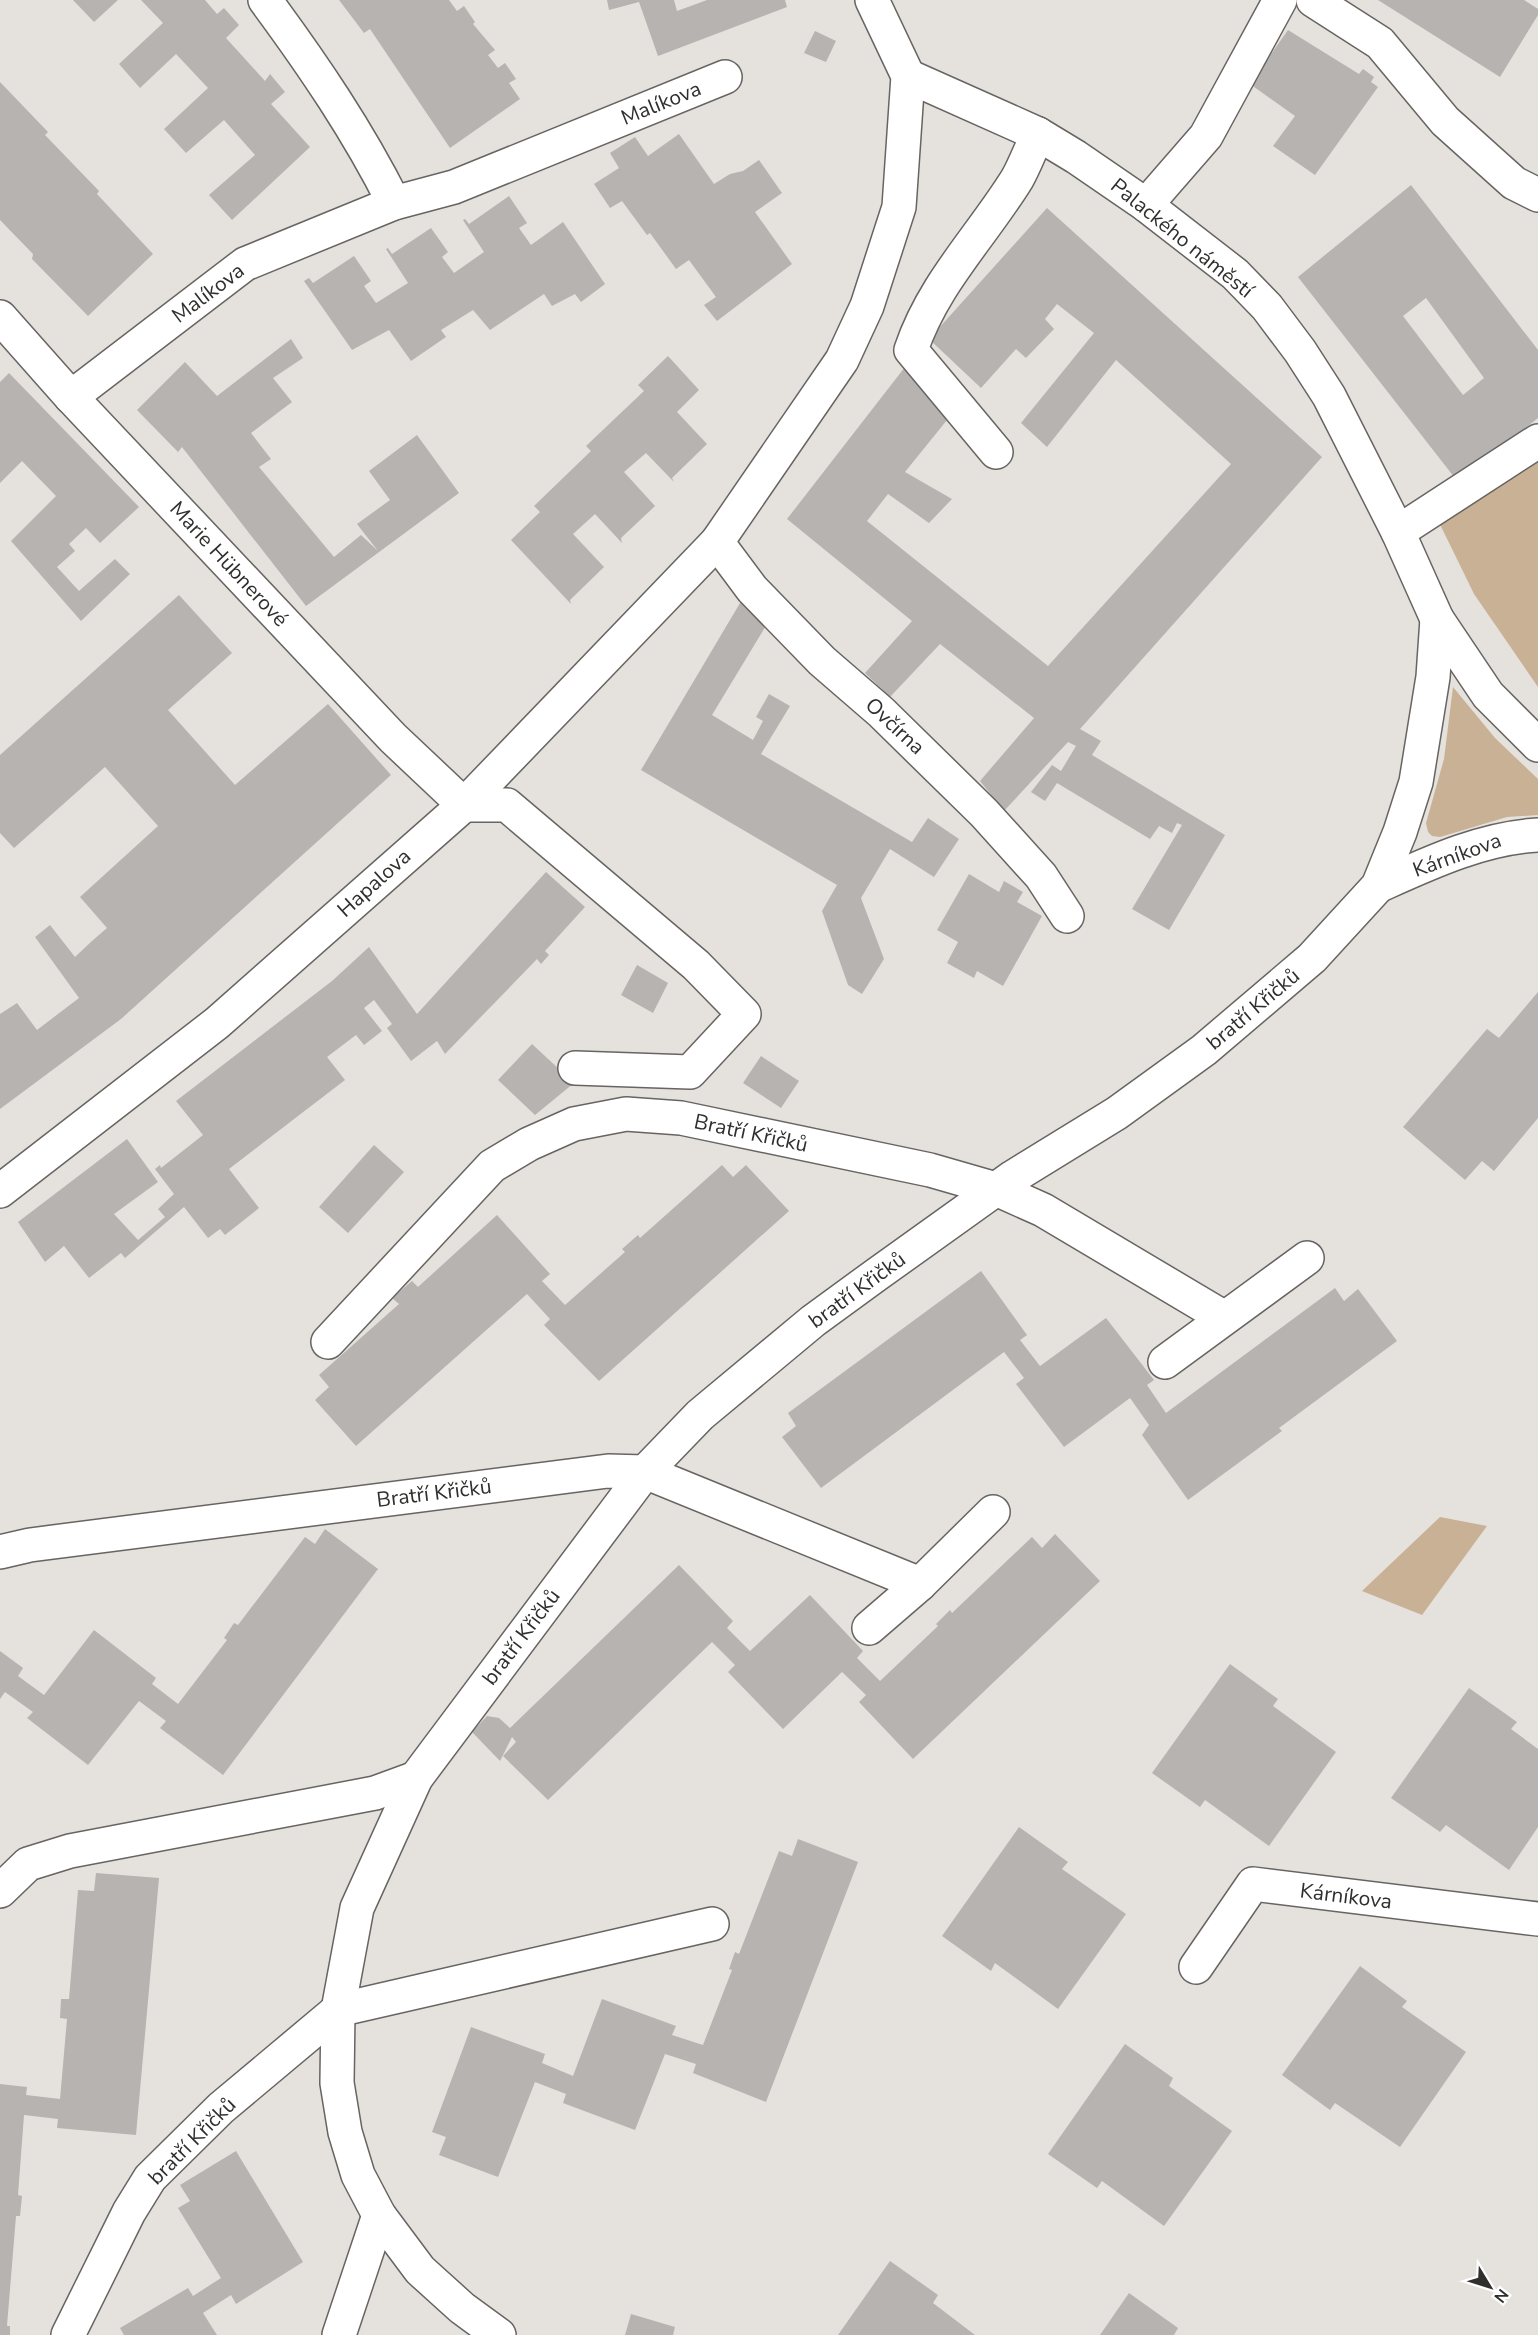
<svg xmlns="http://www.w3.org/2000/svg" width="1538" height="2335" viewBox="0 0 1538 2335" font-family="'Nunito Sans',sans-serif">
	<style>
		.green { fill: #c9b195 }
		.building { fill: #b6b3b0; fill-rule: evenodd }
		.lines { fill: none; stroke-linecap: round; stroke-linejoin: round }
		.minor-casing { stroke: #676461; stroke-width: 36 }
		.minor { stroke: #fff; stroke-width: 33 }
		.labels { text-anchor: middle; stroke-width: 4.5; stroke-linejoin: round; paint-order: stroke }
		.street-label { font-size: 21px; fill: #302f2e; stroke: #fff }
	</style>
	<rect width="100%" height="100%" fill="#e5e2de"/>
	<g class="green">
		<path d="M1538 442V687L1474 594 1432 508Z"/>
		<path d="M1453 687 1495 738 1538 779V815L1507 817 1440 837 1432 836 1428 832 1426 823 1444 759Z"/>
		<path d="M1440 1517 1487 1526 1422 1615 1362 1591Z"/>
	</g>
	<g class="building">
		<path d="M73 0H118L94 22Z"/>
		<path d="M141 0H205L217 14 224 8 239 25 226 38 265 81 270 74 285 92 271 104 310 147 232 220 209 195 255 155 224 120 186 153 164 129 208 88 176 54 140 88 119 64 163 23Z"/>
		<path d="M339 0H449L457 11 464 6 475 22 473 24 495 50 488 55 498 68 505 63 516 79 509 83 520 99 450 148 370 29 364 33Z"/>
		<path d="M607 0H674L677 11 707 0H785L787 7 658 56 639 2 609 10Z"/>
		<path d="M1378 0H1524L1538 9V15L1500 77Z"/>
		<path d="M1288 30 1359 74 1363 69 1374 77 1371 82 1378 87 1315 175 1273 146 1295 116 1250 84Z"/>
		<path d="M815 31 836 41 826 62 804 53Z"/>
		<path d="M0 82 48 132 45 135 99 191 97 194 153 254 88 316 32 259 33 254 0 220Z"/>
		<path d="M679 134 714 184 730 174 743 171 759 160 782 193 755 212 792 264 717 321 704 305 716 297 689 260 676 269 650 233 647 235 622 201 610 208 594 184 619 168 610 153 635 137 648 156Z"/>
		<path d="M1411 185 1538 350V418L1458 482 1298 277ZM1426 298 1484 378 1463 395 1403 316Z"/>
		<path d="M509 196 527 223 519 228 531 245 563 222 605 284 581 302 575 294 552 306 544 294 490 330 473 310 441 330 446 337 411 361 389 330 352 350 304 281 309 278 313 283 354 256 371 281 364 286 376 303 408 283 386 249 388 248 392 254 431 228 448 252 442 257 454 273 484 252 463 220 465 219 469 224Z"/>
		<path d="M1047 208 1322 457 1080 729 1101 741 1092 755 1225 835 1169 930 1132 909 1182 825 1177 823 1172 833 1159 826 1150 839 1057 783 1045 801 1031 792 1052 765 1061 771 1076 746 1068 742 1004 811 980 781 1034 718 940 644 890 697 865 673 912 621 787 519 905 367 947 420 905 472 952 499 929 523 888 494 867 521 1048 666 1231 464 1116 360 1047 447 1021 423 1094 333 1057 304 1045 319 1054 329 1026 358 1016 349 981 388 929 339Z"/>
		<path d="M291 339 303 358 273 378 292 402 251 433 271 459 259 467 334 557 361 535 378 551 357 524 390 500 369 471 417 435 459 493 306 606 182 447 178 452 137 410 185 362 217 396Z"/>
		<path d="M668 356 699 390 677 412 707 444 672 478 674 482 646 453 624 472 655 506 621 538 622 543 595 514 573 534 604 567 570 600 571 604 511 540 540 512 534 506 591 451 586 446 644 391 638 385Z"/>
		<path d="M9 373 139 507 100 543 86 528 69 544 75 551 57 567 79 591 115 559 130 574 81 621 11 541 56 496 22 461 0 483V382Z"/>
		<path d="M179 595 232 653 168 710 235 785 328 704 391 775 121 1019 0 1109V1014L17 1003 37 1030 79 998 35 937 50 925 75 957 92 941 107 928 80 897 158 826 105 767 14 848 0 833V755Z"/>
		<path d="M743 598 767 624 712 715 753 740 763 721 756 717 769 694 790 706 761 754 912 842 928 818 959 839 934 877 890 849 861 898 884 959 862 994 848 985 822 911 837 885 641 770Z"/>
		<path d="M546 872 585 907 545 951 549 955 541 964 537 959 445 1054 437 1041 411 1061 387 1028 392 1024 374 1000 364 1008 382 1031 364 1045 356 1035 327 1057 345 1080 229 1169 259 1208 225 1235 220 1229 208 1238 184 1207 125 1258 121 1253 89 1278 64 1246 45 1262 18 1222 127 1139 158 1182 114 1214 138 1240 165 1217 158 1209 174 1194 155 1169 160 1165 161 1168 203 1135 176 1101 332 981 369 947 417 1014Z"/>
		<path d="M969 874 999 892 1004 881 1023 892 1017 902 1042 916 1003 986 977 971 974 978 947 963 958 942 937 930Z"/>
		<path d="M637 965 668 983 653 1013 621 995Z"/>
		<path d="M1538 992V1118L1494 1171 1482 1161 1465 1180 1403 1127 1487 1029 1499 1038Z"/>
		<path d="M532 1044 574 1083 535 1115 498 1080Z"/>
		<path d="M761 1056 799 1081 781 1108 743 1083Z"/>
		<path d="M374 1145 404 1172 348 1233 319 1207Z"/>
		<path d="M722 1165 733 1177 746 1165 789 1211 599 1381 544 1325 550 1319 527 1294 356 1446 315 1400 329 1387 319 1375 399 1304 392 1298 412 1281 418 1287 497 1215 550 1274 542 1281 565 1305 625 1252 622 1249 638 1235 640 1238Z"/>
		<path d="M981 1271 1027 1335 1020 1340 1040 1366 1106 1318 1154 1380 1147 1385 1166 1413 1335 1288 1344 1301 1358 1289 1397 1341 1279 1428 1282 1431 1188 1500 1142 1435 1149 1425 1130 1398 1064 1447 1016 1384 1024 1378 1004 1352 821 1488 782 1437 796 1426 788 1413Z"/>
		<path d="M325 1529 378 1569 223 1775 160 1728 166 1721 139 1701 88 1765 27 1718 33 1712 5 1692 0 1699V1651L23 1668 18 1676 44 1695 94 1630 156 1678 152 1684 178 1704 227 1640 224 1638 234 1623 238 1625 305 1537 315 1544Z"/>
		<path d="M1055 1534 1100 1581 913 1759 859 1702 866 1695 842 1672 783 1729 728 1672 735 1665 712 1642 548 1800 503 1756 516 1742 512 1737 500 1761 472 1732 487 1716 499 1718 510 1728 679 1565 733 1621 727 1628 750 1651 810 1595 863 1651 857 1658 880 1681 938 1626 936 1624 950 1610 952 1613 1032 1537 1042 1548Z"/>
		<path d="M1230 1664 1278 1699 1273 1706 1336 1752 1269 1846 1205 1800 1200 1807 1152 1773Z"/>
		<path d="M1469 1688 1517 1722 1511 1729 1538 1749V1827L1509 1870 1446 1825 1440 1832 1391 1798Z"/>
		<path d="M1019 1827 1068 1862 1062 1869 1126 1914 1058 2009 995 1963 991 1971 942 1936Z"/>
		<path d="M798 1839 858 1862 766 2102 693 2073 696 2064 665 2054 635 2130 563 2103 566 2094 535 2082 498 2177 439 2155 446 2137 432 2132 471 2027 545 2054 542 2063 573 2076 602 1999 676 2026 672 2035 703 2045 732 1970 729 1969 735 1952 739 1954 779 1851 792 1856Z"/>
		<path d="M96 1873 159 1878 136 2135 57 2128 58 2119 24 2115 18 2195 22 2196 20 2216H16L7 2326H10V2335H0V2084L27 2087 26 2095 60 2099 67 2019 60 2018 61 1999H69L78 1890 94 1891Z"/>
		<path d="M1360 1966 1407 2001 1402 2007 1466 2052 1400 2147 1335 2103 1330 2110 1282 2075Z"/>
		<path d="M1125 2044 1173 2078 1169 2086 1232 2131 1164 2226 1102 2181 1097 2188 1048 2154Z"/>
		<path d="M236 2151 303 2262 236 2304 231 2295 203 2313 217 2335H124L120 2328 188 2288 193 2296 221 2278 178 2208 190 2201 180 2185Z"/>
		<path d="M890 2261 938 2295 933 2303 975 2335H838Z"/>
		<path d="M1129 2293 1178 2328 1174 2335H1100Z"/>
		<path d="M631 2314 675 2327 673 2335H625Z"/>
	</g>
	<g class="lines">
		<g class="minor-casing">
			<g id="minor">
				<path d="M265 0C313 65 358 131 394 203"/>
				<path d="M1313 0 1380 43 1445 121 1514 183 1538 195"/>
				<path d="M908 76 1038 134 1076 157 1146 205 1235 274 1267 307 1300 351 1329 396 1398 532 1437 619 1488 695 1538 745"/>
				<path d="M1146 205 1206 136 1280 0"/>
				<path d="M0 317 71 397 393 738 464 805"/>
				<path d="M71 397 245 264 394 203 454 187 725 77"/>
				<path d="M996 452 911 350C933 284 981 237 1017 179 1025 165 1031 148 1038 134"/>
				<path d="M1398 532 1538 441"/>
				<path d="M717 542 752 589 822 661 881 712 984 813 1041 876 1067 916"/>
				<path d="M464 805H507L696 965 744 1014 690 1072 575 1068"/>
				<path d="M1378 886C1429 863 1482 838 1538 835"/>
				<path d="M0 1191 217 1023 464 805 717 542 842 360 867 306 899 207 908 76 872 0"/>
				<path d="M328 1342 492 1166 529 1144 574 1124 626 1114 681 1118 930 1170 996 1189 1043 1210 1223 1317"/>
				<path d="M1165 1362 1307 1258"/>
				<path d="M0 1552 30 1545 608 1471 645 1472 920 1584"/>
				<path d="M869 1628 920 1584 993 1512"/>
				<path d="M0 1891 28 1864 70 1851 375 1793 416 1778"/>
				<path d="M1196 1967 1253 1884 1538 1919"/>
				<path d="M68 2335 129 2212 150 2178 221 2108 338 2010 712 1924"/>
				<path d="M339 2335 379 2215"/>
				<path d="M499 2335 462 2308 420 2270 379 2215 358 2175 345 2132 337 2083 338 2010 357 1908 416 1778 645 1472 700 1415 813 1321 876 1275 1013 1177 1117 1113 1204 1050 1312 958 1378 886 1400 832 1416 782 1433 677 1437 619"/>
			</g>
		</g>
		<use href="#minor" class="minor"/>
	</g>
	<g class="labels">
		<g class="street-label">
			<text transform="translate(661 103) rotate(-22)" y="7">Malíkova</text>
			<text transform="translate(1182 238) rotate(39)" y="7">Palackého náměstí</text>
			<text transform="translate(208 293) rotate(-37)" y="7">Malíkova</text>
			<text transform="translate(229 564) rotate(47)" y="7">Marie Hübnerové</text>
			<text transform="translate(895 726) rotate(43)" y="7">Ovčírna</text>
			<text transform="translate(1457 855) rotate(-20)" y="7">Kárníkova</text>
			<text transform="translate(374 883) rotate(-42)" y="7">Hapalova</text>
			<text transform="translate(1253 1009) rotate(-40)" y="7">bratří Křičků</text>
			<text transform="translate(751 1133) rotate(12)" y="7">Bratří Křičků</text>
			<text transform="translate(857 1290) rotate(-36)" y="7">bratří Křičků</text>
			<text transform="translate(434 1493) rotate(-7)" y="7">Bratří Křičků</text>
			<text transform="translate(521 1637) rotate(-53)" y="7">bratří Křičků</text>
			<text transform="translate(1346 1896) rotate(7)" y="7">Kárníkova</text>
			<text transform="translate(192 2141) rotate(-45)" y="7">bratří Křičků</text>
		</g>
	</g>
	<g transform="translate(1490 2287) rotate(128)" stroke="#ffffff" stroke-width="4.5" paint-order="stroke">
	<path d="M0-4.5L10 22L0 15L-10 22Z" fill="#302f2e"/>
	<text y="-9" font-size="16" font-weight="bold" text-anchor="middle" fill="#302f2e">N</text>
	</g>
</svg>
